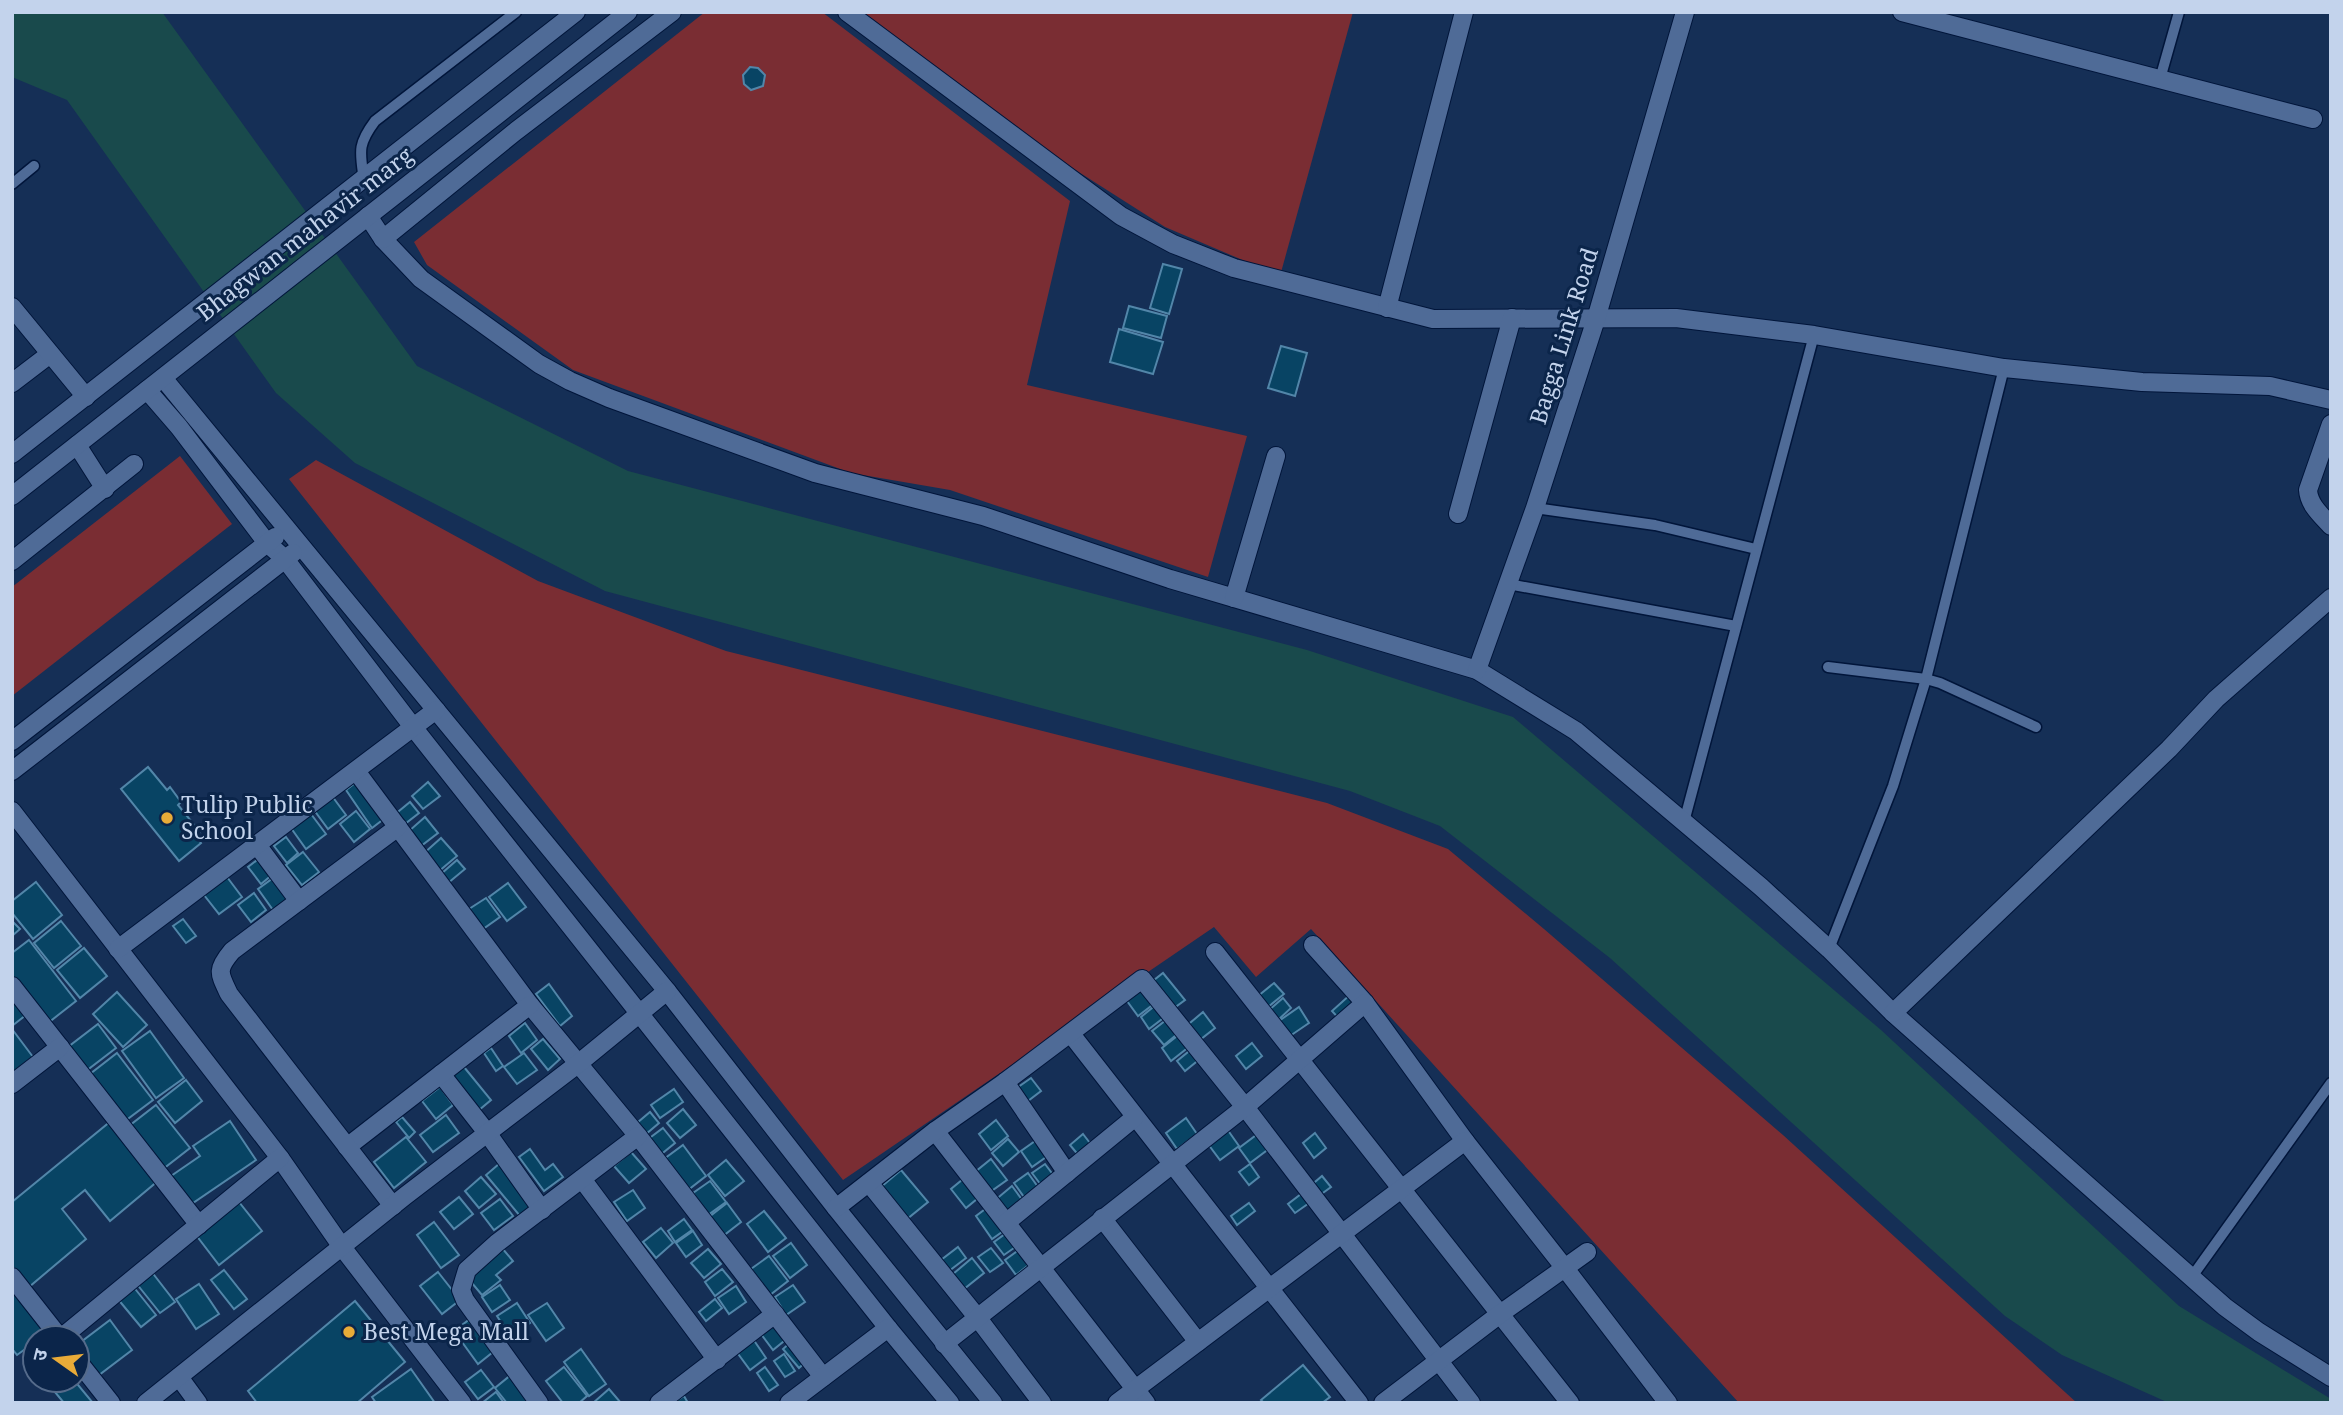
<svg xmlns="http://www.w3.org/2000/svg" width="2343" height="1415" viewBox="0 0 2343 1415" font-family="'Noto Serif','Noto Sans Devanagari',serif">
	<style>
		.green { fill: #7a2d33 }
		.water { fill: #194a4c }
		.building { fill: #084464; stroke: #5286a9; stroke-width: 2 }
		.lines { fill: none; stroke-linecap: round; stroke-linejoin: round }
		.service-casing { stroke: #01153a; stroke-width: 13 }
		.minor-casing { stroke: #01153a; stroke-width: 20 }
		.tertiary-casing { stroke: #01153a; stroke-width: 20 }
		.secondary-casing { stroke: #01153a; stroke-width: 20 }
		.service { stroke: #4f6b97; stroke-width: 10 }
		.minor { stroke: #4f6b97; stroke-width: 18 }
		.tertiary { stroke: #4f6b97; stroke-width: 18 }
		.secondary { stroke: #4f6b97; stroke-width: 18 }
		.poi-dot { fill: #e9ab38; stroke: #0b254a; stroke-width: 2.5 }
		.labels { text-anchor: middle; stroke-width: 6; stroke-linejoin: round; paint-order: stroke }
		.street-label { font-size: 23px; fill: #c3d3ec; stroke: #0b254a }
		.poi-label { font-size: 23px; fill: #c3d3ec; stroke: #0b254a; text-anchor: start }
	</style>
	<rect width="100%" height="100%" fill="#152f56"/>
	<g class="green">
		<path d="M705 12H822L1070 201 1027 385 1247 436 1208 577 950 490 851 473 573 370 427 265 414 242Z"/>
		<path d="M862 12H1353L1280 276 1165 227 1063 162Z"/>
		<path d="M180 456 232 524 12 696V587Z"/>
		<path d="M316 460 538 581 726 651 1327 803 1448 849 1544 929 1783 1135 2077 1403H1739L1311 929 1256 977 1214 927 843 1180 289 479Z"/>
	</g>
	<path class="water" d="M12 12H162L417 366 628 471 1307 650 1513 717 1881 1030 2179 1306 2331 1399V1403H2169L2062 1355 2005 1316 1610 958 1440 826 1350 791 605 591 355 463 276 393 67 100 12 77Z"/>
	<g class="building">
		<path d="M750 67 758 68 765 75 763 86 751 90 744 84 743 75Z"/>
		<path d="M1163 264 1182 269 1169 314 1150 308Z"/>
		<path d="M1129 306 1167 316 1161 338 1123 328Z"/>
		<path d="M1119 329 1163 342 1153 374 1110 362Z"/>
		<path d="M1281 346 1307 353 1295 396 1268 388Z"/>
		<path d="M148 767 167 790 170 787 181 802 178 805 200 832 195 835 201 843 179 861 121 789Z"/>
		<path d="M359 780 385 818 372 828 346 790Z"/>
		<path d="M428 782 440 796 423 809 412 796Z"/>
		<path d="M332 796 346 815 328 829 314 810Z"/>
		<path d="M410 802 419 813 401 827 393 816Z"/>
		<path d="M356 811 370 829 354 842 340 824Z"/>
		<path d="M311 814 326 834 306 849 291 828Z"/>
		<path d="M425 817 438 833 421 846 409 831Z"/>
		<path d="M286 837 298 853 287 863 274 846Z"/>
		<path d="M441 838 457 856 438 872 423 854Z"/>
		<path d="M303 852 319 872 302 885 286 865Z"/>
		<path d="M261 857 273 874 261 884 248 867Z"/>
		<path d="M457 860 465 869 448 883 441 874Z"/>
		<path d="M276 876 291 897 273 910 258 889Z"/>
		<path d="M227 877 242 897 219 914 204 895Z"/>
		<path d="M36 882 62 915 33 939 12 913V901Z"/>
		<path d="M508 883 526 907 507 921 489 897Z"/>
		<path d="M254 893 266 910 251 922 238 905Z"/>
		<path d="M486 898 500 917 483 929 469 909Z"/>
		<path d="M183 919 196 936 186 943 173 926Z"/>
		<path d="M12 921 20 929 12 936Z"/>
		<path d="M61 921 81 946 54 968 34 943Z"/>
		<path d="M29 940 76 1001 48 1023 12 978V953Z"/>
		<path d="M84 948 107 976 80 998 57 970Z"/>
		<path d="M1163 973 1185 1000 1170 1011 1149 984Z"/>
		<path d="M1274 983 1284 994 1268 1007 1258 996Z"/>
		<path d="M549 984 572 1016 560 1026 536 994Z"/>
		<path d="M1144 988 1155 1003 1138 1016 1127 1001Z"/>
		<path d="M117 992 147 1025 123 1047 93 1014Z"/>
		<path d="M1351 994 1361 1006 1343 1023 1332 1011Z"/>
		<path d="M12 997 26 1015 12 1026Z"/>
		<path d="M1283 998 1291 1008 1277 1021 1268 1011Z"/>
		<path d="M1157 1004 1166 1016 1149 1029 1141 1017Z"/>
		<path d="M1299 1007 1309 1023 1287 1038 1276 1023Z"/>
		<path d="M1203 1012 1215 1028 1196 1043 1184 1028Z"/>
		<path d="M1170 1017 1181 1031 1164 1045 1152 1031Z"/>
		<path d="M525 1023 537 1040 521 1053 509 1036Z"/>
		<path d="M98 1024 116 1048 86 1071 68 1047Z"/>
		<path d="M12 1029 33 1057 12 1073Z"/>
		<path d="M150 1031 184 1078 156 1098 122 1051Z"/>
		<path d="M1181 1033 1190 1046 1171 1061 1162 1048Z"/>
		<path d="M543 1039 560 1059 548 1070 531 1049Z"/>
		<path d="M1252 1043 1262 1056 1246 1069 1236 1056Z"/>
		<path d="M491 1048 503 1066 496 1071 484 1053Z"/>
		<path d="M1193 1048 1201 1058 1185 1071 1177 1061Z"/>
		<path d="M117 1053 153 1100 125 1121 90 1074Z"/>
		<path d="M524 1053 537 1070 517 1084 504 1067Z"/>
		<path d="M464 1067 491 1100 479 1110 452 1076Z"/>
		<path d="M1031 1078 1041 1091 1024 1104 1014 1090Z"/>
		<path d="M186 1080 202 1101 175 1123 158 1102Z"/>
		<path d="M440 1087 453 1105 436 1119 422 1101Z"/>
		<path d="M674 1089 683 1102 660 1118 651 1105Z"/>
		<path d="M156 1105 190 1148 163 1169 129 1126Z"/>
		<path d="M683 1109 696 1125 680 1138 667 1123Z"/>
		<path d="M650 1112 659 1123 646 1134 637 1123Z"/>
		<path d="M446 1115 459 1133 433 1152 420 1135Z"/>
		<path d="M402 1117 415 1132 409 1138 396 1122Z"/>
		<path d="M1186 1118 1197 1134 1177 1149 1166 1133Z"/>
		<path d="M996 1120 1008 1136 991 1150 979 1134Z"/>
		<path d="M111 1121 159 1180 110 1221 85 1190 62 1209 86 1239 29 1287 12 1266V1202Z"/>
		<path d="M230 1121 256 1160 190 1205 171 1176 200 1156 193 1146Z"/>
		<path d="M663 1128 675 1143 659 1156 647 1140Z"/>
		<path d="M1227 1129 1239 1146 1220 1160 1208 1144Z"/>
		<path d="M1259 1133 1270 1148 1250 1163 1239 1148Z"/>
		<path d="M1315 1133 1326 1148 1314 1158 1303 1143Z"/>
		<path d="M1083 1134 1093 1147 1080 1157 1070 1145Z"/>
		<path d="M406 1137 426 1162 394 1188 374 1162Z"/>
		<path d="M1008 1139 1019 1152 1003 1166 992 1153Z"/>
		<path d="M1038 1139 1049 1155 1032 1167 1021 1151Z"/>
		<path d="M683 1145 706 1176 688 1190 664 1159Z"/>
		<path d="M530 1149 545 1170 553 1164 563 1177 544 1191 519 1157Z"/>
		<path d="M631 1152 646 1169 629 1183 614 1166Z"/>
		<path d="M991 1159 1007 1180 990 1192 975 1172Z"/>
		<path d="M726 1160 744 1181 725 1196 708 1175Z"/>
		<path d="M499 1164 534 1204 520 1216 486 1175Z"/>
		<path d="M1045 1164 1054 1176 1041 1185 1032 1173Z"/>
		<path d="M1250 1164 1259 1177 1249 1185 1239 1172Z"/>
		<path d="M901 1170 928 1202 907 1219 881 1187Z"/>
		<path d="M1028 1173 1038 1187 1024 1197 1014 1183Z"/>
		<path d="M968 1175 983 1194 966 1208 951 1189Z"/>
		<path d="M1322 1176 1331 1187 1316 1198 1308 1188Z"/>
		<path d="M481 1177 496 1194 479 1208 465 1191Z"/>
		<path d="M710 1181 726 1202 708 1215 693 1193Z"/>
		<path d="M1012 1186 1023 1201 1006 1215 994 1201Z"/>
		<path d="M633 1190 645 1208 627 1221 614 1202Z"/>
		<path d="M1305 1191 1312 1201 1295 1213 1288 1204Z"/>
		<path d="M459 1197 473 1214 454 1229 440 1212Z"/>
		<path d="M500 1199 513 1216 494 1230 481 1213Z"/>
		<path d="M239 1202 262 1231 219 1265 196 1235Z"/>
		<path d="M727 1203 741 1222 723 1236 709 1217Z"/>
		<path d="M1249 1203 1255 1211 1237 1225 1231 1216Z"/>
		<path d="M992 1204 1009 1227 992 1239 976 1216Z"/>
		<path d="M764 1211 786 1238 768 1252 747 1224Z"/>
		<path d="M684 1219 692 1230 675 1242 668 1231Z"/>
		<path d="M434 1222 459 1255 441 1268 417 1235Z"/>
		<path d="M661 1228 673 1243 656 1258 643 1242Z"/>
		<path d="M1012 1229 1021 1243 1004 1255 994 1242Z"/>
		<path d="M693 1231 702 1245 686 1257 676 1243Z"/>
		<path d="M791 1243 807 1265 790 1278 773 1256Z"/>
		<path d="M1024 1246 1035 1260 1016 1275 1005 1260Z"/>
		<path d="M958 1247 966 1258 949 1271 941 1260Z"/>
		<path d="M502 1248 513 1261 496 1275 501 1280 482 1295 466 1276Z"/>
		<path d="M991 1248 1003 1263 990 1272 978 1257Z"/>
		<path d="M708 1249 721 1264 704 1278 691 1263Z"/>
		<path d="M769 1256 788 1281 770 1295 751 1269Z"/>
		<path d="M972 1258 984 1273 964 1289 953 1274Z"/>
		<path d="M722 1269 733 1282 715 1296 705 1282Z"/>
		<path d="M224 1270 247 1299 234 1309 211 1280Z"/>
		<path d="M151 1271 175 1302 160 1313 136 1283Z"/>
		<path d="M438 1272 460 1300 442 1314 420 1286Z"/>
		<path d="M12 1284 47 1334 41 1338H35V1342L17 1355 12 1349Z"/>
		<path d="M199 1284 219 1314 196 1329 176 1299Z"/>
		<path d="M132 1285 156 1315 141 1327 117 1298Z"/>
		<path d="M500 1285 510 1300 492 1312 482 1297Z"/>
		<path d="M793 1285 805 1302 786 1315 775 1297Z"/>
		<path d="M736 1286 746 1302 729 1314 718 1298Z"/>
		<path d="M715 1299 722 1308 706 1321 699 1312Z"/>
		<path d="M355 1301 405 1362 357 1403H257L248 1391Z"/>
		<path d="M517 1303 530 1323 510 1336 497 1316Z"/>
		<path d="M547 1303 564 1328 546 1341 528 1315Z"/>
		<path d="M474 1316 498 1348 478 1364 454 1331Z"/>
		<path d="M110 1320 132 1350 99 1375 77 1345Z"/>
		<path d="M777 1322 789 1337 773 1350 761 1334Z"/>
		<path d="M753 1339 766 1358 750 1370 736 1351Z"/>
		<path d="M791 1342 808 1360 799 1368 783 1349Z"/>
		<path d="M581 1349 606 1384 589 1396 564 1362Z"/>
		<path d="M784 1354 795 1371 785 1377 774 1361Z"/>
		<path d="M1303 1365 1330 1397 1322 1403H1264L1261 1400Z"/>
		<path d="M564 1367 587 1396 579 1403H563L546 1381Z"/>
		<path d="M765 1367 778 1385 769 1391 757 1373Z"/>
		<path d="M411 1369 435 1403H376L372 1397Z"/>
		<path d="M481 1370 494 1387 478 1399 465 1382Z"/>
		<path d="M512 1374 535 1403H507L495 1388Z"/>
		<path d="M45 1380H74L93 1403H64Z"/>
		<path d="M609 1389 621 1403H593Z"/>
		<path d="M496 1392 504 1403H482Z"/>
		<path d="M684 1396 688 1403H673Z"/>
	</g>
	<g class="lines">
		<g class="service-casing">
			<g id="service">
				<path d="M2160 79 2179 12"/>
				<path d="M364 180C360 152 357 145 375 121L516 12"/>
				<path d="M12 184 34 166"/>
				<path d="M1535 508 1655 525 1756 549"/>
				<path d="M1508 584 1736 626"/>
				<path d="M1828 667 1926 679 1940 683 2036 727"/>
				<path d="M1684 822 1814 335"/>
				<path d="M1829 949 1893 786 1926 679 2004 368"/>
				<path d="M2191 1278 2331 1083"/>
			</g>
		</g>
		<g class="minor-casing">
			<g id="minor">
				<path d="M847 12 1121 216 1173 244 1234 268 1433 319 1676 318 1814 335 2004 368 2142 382 2270 386 2331 400"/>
				<path d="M1902 12 2313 119"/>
				<path d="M368 216 383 239 421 279 539 364 570 381 609 398 815 473 983 516 1170 579 1477 670 1576 731 1761 887 1829 949 1893 1013 2225 1307 2259 1332 2331 1377"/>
				<path d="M383 239 516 131 672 12"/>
				<path d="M1387 308 1464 12"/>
				<path d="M163 378 667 991 836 1208 993 1403"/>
				<path d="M12 383 50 354"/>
				<path d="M147 390 179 427 267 543 285 559 413 727 888 1328 950 1403"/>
				<path d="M2331 424 2308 490C2309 505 2321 515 2331 526"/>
				<path d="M77 445 105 489"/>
				<path d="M1458 514 1512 318"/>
				<path d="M12 561 134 464"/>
				<path d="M1234 598 1276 456"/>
				<path d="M1477 670 1535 508 1596 319 1685 12"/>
				<path d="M12 741 275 537"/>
				<path d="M12 771 293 553"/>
				<path d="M356 771 530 1005 638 1136 823 1377"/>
				<path d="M12 811 280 1158 342 1247 462 1403"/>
				<path d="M257 845 299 901"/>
				<path d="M1313 945 1365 1003 1465 1141 1564 1267 1668 1403"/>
				<path d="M118 949 436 710"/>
				<path d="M1215 952 1570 1403"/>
				<path d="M12 986 199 1225"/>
				<path d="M1893 1013 2169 749 2216 699 2331 598"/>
				<path d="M1071 1034 1359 1403"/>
				<path d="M441 1074 488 1134 542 1210"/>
				<path d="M1005 1082 1067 1173"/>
				<path d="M12 1084 60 1047"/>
				<path d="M935 1131 1146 1403"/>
				<path d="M347 1147 530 1005"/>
				<path d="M582 1179 717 1360"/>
				<path d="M869 1183 977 1317 1042 1403"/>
				<path d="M393 1206 229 994C219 973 216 970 232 951L398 827"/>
				<path d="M836 1208 935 1131 1005 1082 1142 979 1245 1107 1471 1403"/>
				<path d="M1102 1218 1198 1342"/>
				<path d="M1007 1222 1134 1118"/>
				<path d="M12 1277 60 1338"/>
				<path d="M61 1338 280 1158"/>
				<path d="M944 1344 1245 1107 1365 1003"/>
				<path d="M77 1360 111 1403"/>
				<path d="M179 1377 198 1403"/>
				<path d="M146 1403 405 1196 579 1063 667 991"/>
				<path d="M539 1403 465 1300 461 1290 467 1270 497 1243 638 1136"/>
				<path d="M659 1403 775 1314"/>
				<path d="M789 1403 888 1328"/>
				<path d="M1117 1403 1465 1141"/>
				<path d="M1383 1403 1500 1314 1587 1252"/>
			</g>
		</g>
		<g class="tertiary-casing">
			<path id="tertiary" d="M12 307 86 397"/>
		</g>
		<g class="secondary-casing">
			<g id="secondary">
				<path d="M12 454 576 12"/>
				<path d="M12 496 628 12"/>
			</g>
		</g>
		<use href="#service" class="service"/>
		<use href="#minor" class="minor"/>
		<use href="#tertiary" class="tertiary"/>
		<use href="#secondary" class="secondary"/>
	</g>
	<g class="poi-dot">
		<circle cx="167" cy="818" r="7"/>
		<circle cx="349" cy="1332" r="7"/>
	</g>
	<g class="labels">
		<g class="street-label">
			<text transform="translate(305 234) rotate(-38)" y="8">Bhagwan mahavir marg</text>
			<text transform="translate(1564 336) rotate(-73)" y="8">Bagga Link Road</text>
		</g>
		<g class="poi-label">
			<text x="181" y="813">Tulip Public<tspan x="181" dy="26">School</tspan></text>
			<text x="363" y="1340">Best Mega Mall</text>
		</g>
	</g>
	<rect width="2343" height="1415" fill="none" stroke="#c3d3ec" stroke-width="28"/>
	<g transform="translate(56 1359) rotate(284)"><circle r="33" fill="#0b254a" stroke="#556b8b" stroke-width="2"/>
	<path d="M0-5L12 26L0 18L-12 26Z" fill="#e9ab38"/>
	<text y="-10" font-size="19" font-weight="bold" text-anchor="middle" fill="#c3d3ec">उ</text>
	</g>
</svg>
